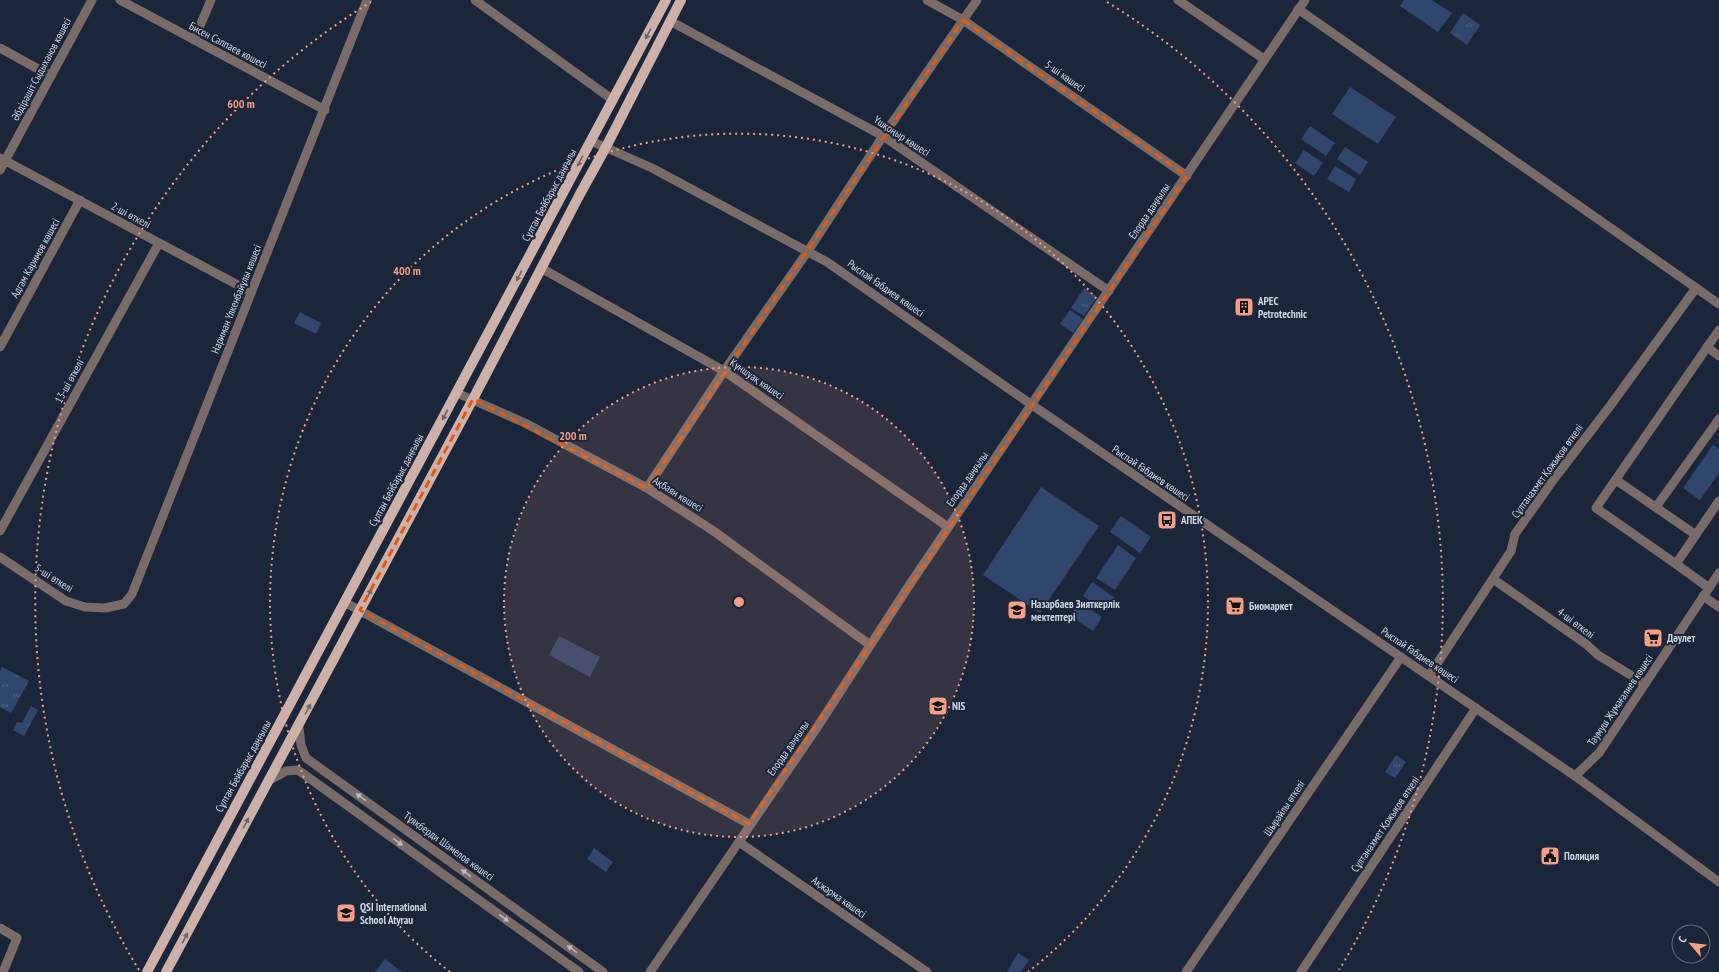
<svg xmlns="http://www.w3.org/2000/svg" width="1719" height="972" viewBox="0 0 1719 972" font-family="'PT Sans Narrow',sans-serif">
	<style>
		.park { fill: url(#park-tufts) }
		.pitch { fill: #31466d }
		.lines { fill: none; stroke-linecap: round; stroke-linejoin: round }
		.minor { stroke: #796b67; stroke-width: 9 }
		.major { stroke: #cdb1a8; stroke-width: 10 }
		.oneway { fill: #6b656c }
		.oneway2 { fill: #b9bbc5 }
		.marked { fill: none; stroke: #e8590c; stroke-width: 3; stroke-dasharray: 8 5; stroke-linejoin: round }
		.ring { fill: none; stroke: #f49e86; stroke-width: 2; stroke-dasharray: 2 4 }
		.labels { text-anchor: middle; stroke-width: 4; stroke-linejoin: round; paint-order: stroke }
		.street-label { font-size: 11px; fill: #ced6e4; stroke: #1b263a }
		.poi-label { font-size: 11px; font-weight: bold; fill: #ced6e4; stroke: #1b263a; text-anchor: start }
		.centre { fill: #f49e86; stroke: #1b263a; stroke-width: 2 }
		.ring-label { font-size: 12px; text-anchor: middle; font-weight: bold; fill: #f49e86; stroke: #1b263a; stroke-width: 4; stroke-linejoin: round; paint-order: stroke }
	</style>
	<defs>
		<pattern id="park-tufts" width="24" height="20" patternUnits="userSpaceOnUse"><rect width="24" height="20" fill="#31466d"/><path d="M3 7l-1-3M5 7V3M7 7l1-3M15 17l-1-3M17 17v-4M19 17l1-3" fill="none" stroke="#4e6082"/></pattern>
	</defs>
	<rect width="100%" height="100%" fill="#1b263a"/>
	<g class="park">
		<path d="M1463 13 1480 25 1467 45 1450 33Z"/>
		<path d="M1084 288 1097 297 1084 316 1071 308Z"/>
		<path d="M2 667 29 681 11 713 0 707V671Z"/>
		<path d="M31 706 38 710 24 736 13 730 17 722 22 723Z"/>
		<path d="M1396 755 1406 762 1395 778 1385 772Z"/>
	</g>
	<g class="pitch">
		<path d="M1404 0H1432L1452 13 1438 32 1400 6Z"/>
		<path d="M1350 87 1396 117 1378 144 1332 114Z"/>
		<path d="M1310 126 1335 143 1326 156 1301 139Z"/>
		<path d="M1345 147 1368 162 1360 175 1337 159Z"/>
		<path d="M1304 150 1323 163 1314 176 1295 163Z"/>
		<path d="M1335 166 1356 179 1349 192 1327 179Z"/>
		<path d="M1070 310 1083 319 1073 333 1060 324Z"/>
		<path d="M300 312 321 323 316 334 294 323Z"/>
		<path d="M1713 445 1719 449V473L1700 500 1683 488Z"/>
		<path d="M1041 487 1099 526 1040 613 983 575Z"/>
		<path d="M1121 516 1151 537 1140 553 1110 532Z"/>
		<path d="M1118 545 1136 558 1115 590 1096 578Z"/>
		<path d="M1092 582 1115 598 1106 612 1083 596Z"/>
		<path d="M1079 602 1102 617 1093 631 1070 616Z"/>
		<path d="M559 636 600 657 590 677 549 655Z"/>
		<path d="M594 848 613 862 606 872 587 859Z"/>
		<path d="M1018 953 1029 960 1021 972H1007Z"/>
		<path d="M385 959 402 972H375Z"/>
	</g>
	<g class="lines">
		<g class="minor">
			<path d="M120 0 325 110"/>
			<path d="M475 0 613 100"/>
			<path d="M927 0 963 20 1187 176"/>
			<path d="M1178 0 1264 59"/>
			<path d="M1298 9 1719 304"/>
			<path d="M670 21 883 136 1109 291"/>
			<path d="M194 40 211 0"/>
			<path d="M0 48 51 76"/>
			<path d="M591 141 652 168 827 262 1032 405 1575 776 1719 882"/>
			<path d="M0 158 251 292"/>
			<path d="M0 170 92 0"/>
			<path d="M541 268 724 371 948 527"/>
			<path d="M1719 330 1596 508 1676 564 1719 501"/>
			<path d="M0 347 80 200"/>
			<path d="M1707 347 1719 356"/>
			<path d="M457 393 525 423 647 488 715 532 870 645"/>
			<path d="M1616 480 1696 535"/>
			<path d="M647 488 724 371 808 251 883 136 977 0"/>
			<path d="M1656 507 1719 419"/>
			<path d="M0 531 159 243"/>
			<path d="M0 557 66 601 85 607 105 608 124 604 132 594 367 0"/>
			<path d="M1676 564 1709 588"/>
			<path d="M1493 579 1586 644 1598 655 1645 684"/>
			<path d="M1703 596 1719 607"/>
			<path d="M346 603 749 824"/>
			<path d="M1429 676 1511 551 1515 534 1554 479 1610 406 1696 288"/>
			<path d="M299 728 301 745 306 758 603 972"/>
			<path d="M1575 776 1599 753 1719 573"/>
			<path d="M270 780 286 771 298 770 579 972"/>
			<path d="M739 842 927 972"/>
			<path d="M0 928 17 938 3 972"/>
			<path d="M650 972 816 729 912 581 1305 0"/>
			<path d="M1186 972 1401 657"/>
			<path d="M1301 972 1476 708"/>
		</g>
		<g class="major">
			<path d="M147 972 666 0"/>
			<path d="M166 972 473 399 580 194 606 147 681 0"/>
		</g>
	</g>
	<defs><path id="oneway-solid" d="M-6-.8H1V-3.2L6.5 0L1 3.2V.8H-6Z"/></defs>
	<g class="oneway">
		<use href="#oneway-solid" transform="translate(648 34) rotate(118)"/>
		<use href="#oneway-solid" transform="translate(580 161) rotate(118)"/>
		<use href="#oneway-solid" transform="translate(519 276) rotate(117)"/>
		<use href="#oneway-solid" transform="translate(445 415) rotate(118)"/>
		<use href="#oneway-solid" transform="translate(369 594) rotate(-62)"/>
		<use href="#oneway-solid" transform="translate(308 709) rotate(-62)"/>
		<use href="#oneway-solid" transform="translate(246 823) rotate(-62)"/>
		<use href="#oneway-solid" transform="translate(185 938) rotate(-62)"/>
	</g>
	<g class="oneway2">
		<use href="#oneway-solid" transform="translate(361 797) rotate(-144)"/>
		<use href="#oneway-solid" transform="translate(398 842) rotate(36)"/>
		<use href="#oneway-solid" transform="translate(466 873) rotate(-144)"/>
		<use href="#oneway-solid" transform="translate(504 918) rotate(36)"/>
		<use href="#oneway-solid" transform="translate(572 949) rotate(-144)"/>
	</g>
	<path class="marked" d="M963 20 1187 176 749 824 360 610 473 399 647 488Z"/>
	<circle cx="739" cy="602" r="235" fill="#f49e86" fill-opacity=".12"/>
	<g class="ring">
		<circle cx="739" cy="602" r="235"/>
		<path d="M450 972A469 469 0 1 1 1028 972"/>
		<path d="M139 970A704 704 0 0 1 371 2M1107 2A704 704 0 0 1 1339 970"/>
	</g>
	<defs>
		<g id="building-square" transform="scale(1)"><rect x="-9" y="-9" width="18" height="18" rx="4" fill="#f49e86" stroke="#1b263a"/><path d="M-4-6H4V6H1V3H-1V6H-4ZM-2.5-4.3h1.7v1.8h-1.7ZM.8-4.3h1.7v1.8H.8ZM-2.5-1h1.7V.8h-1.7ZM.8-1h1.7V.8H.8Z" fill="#111"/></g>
		<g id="bus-square" transform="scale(1)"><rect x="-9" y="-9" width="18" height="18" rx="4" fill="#f49e86" stroke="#1b263a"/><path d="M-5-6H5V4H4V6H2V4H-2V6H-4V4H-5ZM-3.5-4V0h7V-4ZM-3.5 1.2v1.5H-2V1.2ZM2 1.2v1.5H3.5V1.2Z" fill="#111"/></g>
		<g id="supermarket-square" transform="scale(1)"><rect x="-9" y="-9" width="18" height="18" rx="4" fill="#f49e86" stroke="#1b263a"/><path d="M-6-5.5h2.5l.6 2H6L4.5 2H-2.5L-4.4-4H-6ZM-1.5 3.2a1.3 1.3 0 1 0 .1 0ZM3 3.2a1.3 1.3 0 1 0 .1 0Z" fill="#111"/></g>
		<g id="school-square" transform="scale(1)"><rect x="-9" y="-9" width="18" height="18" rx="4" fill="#f49e86" stroke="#1b263a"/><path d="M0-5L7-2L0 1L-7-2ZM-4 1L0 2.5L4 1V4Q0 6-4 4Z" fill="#111"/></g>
		<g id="civic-square" transform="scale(1)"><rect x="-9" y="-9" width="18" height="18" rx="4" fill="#f49e86" stroke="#1b263a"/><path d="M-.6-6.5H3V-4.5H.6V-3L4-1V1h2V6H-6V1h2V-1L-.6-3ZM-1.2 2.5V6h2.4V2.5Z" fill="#111"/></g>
	</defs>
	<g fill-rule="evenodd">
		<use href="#building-square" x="1244" y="307"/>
		<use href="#bus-square" x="1167" y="520"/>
		<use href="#supermarket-square" x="1235" y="606"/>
		<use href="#school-square" x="1017" y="610"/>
		<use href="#supermarket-square" x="1653" y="638"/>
		<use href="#school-square" x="938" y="706"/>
		<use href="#civic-square" x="1550" y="856"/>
		<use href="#school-square" x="346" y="913"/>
	</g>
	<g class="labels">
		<g class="street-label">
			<text transform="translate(228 45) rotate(28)" y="4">Бисен Саппаев көшесі</text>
			<text transform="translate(41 69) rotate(-62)" y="4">Әбдірәшіт Сыдыханов көшесі</text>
			<text transform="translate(1065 76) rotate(35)" y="4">5-ші көшесі</text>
			<text transform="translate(902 136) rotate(33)" y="4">Үшқоңыр көшесі</text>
			<text transform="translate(549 195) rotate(-62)" y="4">Сұлтан Бейбарыс даңғылы</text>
			<text transform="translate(1149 211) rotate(-56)" y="4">Елорда даңғылы</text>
			<text transform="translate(131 215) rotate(28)" y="4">2-ші өткелі</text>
			<text transform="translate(35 258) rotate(-61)" y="4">Адгам Каримов көшесі</text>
			<text transform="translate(886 288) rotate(35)" y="4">Рыспай Ғабдиев көшесі</text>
			<text transform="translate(236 299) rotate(-68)" y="4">Нариман Үлкенбайұлы көшесі</text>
			<text transform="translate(757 379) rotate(35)" y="4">Күншуақ көшесі</text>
			<text transform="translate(69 381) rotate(-61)" y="4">13-ші өткелі</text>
			<text transform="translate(1547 471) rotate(-54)" y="4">Сұлтанахмет Қожықов өткелі</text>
			<text transform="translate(1151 473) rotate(34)" y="4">Рыспай Ғабдиев көшесі</text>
			<text transform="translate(967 479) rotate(-55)" y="4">Елорда даңғылы</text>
			<text transform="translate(396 480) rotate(-62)" y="4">Сұлтан Бейбарыс даңғылы</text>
			<text transform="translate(678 494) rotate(32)" y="4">Ақбаян көшесі</text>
			<text transform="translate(54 578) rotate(32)" y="4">5-ші өткелі</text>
			<text transform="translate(1576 623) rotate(37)" y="4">4-ші өткелі</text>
			<text transform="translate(1420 655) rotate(34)" y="4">Рыспай Ғабдиев көшесі</text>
			<text transform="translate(1620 700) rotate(-56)" y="4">Таумуш Жұмағалиев көшесі</text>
			<text transform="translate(788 748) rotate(-55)" y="4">Елорда даңғылы</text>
			<text transform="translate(243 766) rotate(-61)" y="4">Сұлтан Бейбарыс даңғылы</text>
			<text transform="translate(1284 808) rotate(-56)" y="4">Шырайлы өткелі</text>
			<text transform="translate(1385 824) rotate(-56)" y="4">Сұлтанахмет Қожықов өткелі</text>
			<text transform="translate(449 846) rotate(36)" y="4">Тұяқберди Шамелов көшесі</text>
			<text transform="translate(839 897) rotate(35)" y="4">Ақжарма көшесі</text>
		</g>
		<g class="poi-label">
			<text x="1258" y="305">APEC<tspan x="1258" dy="13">Petrotechnic</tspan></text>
			<text x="1181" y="524">АПЕК</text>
			<text x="1031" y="608">Назарбаев Зияткерлік<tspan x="1031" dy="13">мектептері</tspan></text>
			<text x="1249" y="610">Биомаркет</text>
			<text x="1667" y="642">Дәулет</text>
			<text x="952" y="710">NIS</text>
			<text x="1564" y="860">Полиция</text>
			<text x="360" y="911">QSI International<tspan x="360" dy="13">School Atyrau</tspan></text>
		</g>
	</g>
	<circle cx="739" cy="602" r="6" class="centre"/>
	<g class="ring-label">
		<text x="241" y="108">600 m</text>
		<text x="407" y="275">400 m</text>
		<text x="573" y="440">200 m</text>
	</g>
	<g transform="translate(1691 944) rotate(298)"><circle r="19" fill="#1b263a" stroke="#636c7e"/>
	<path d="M0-3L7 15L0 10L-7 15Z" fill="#f49e86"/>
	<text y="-6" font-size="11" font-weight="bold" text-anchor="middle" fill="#ced6e4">С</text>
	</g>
</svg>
